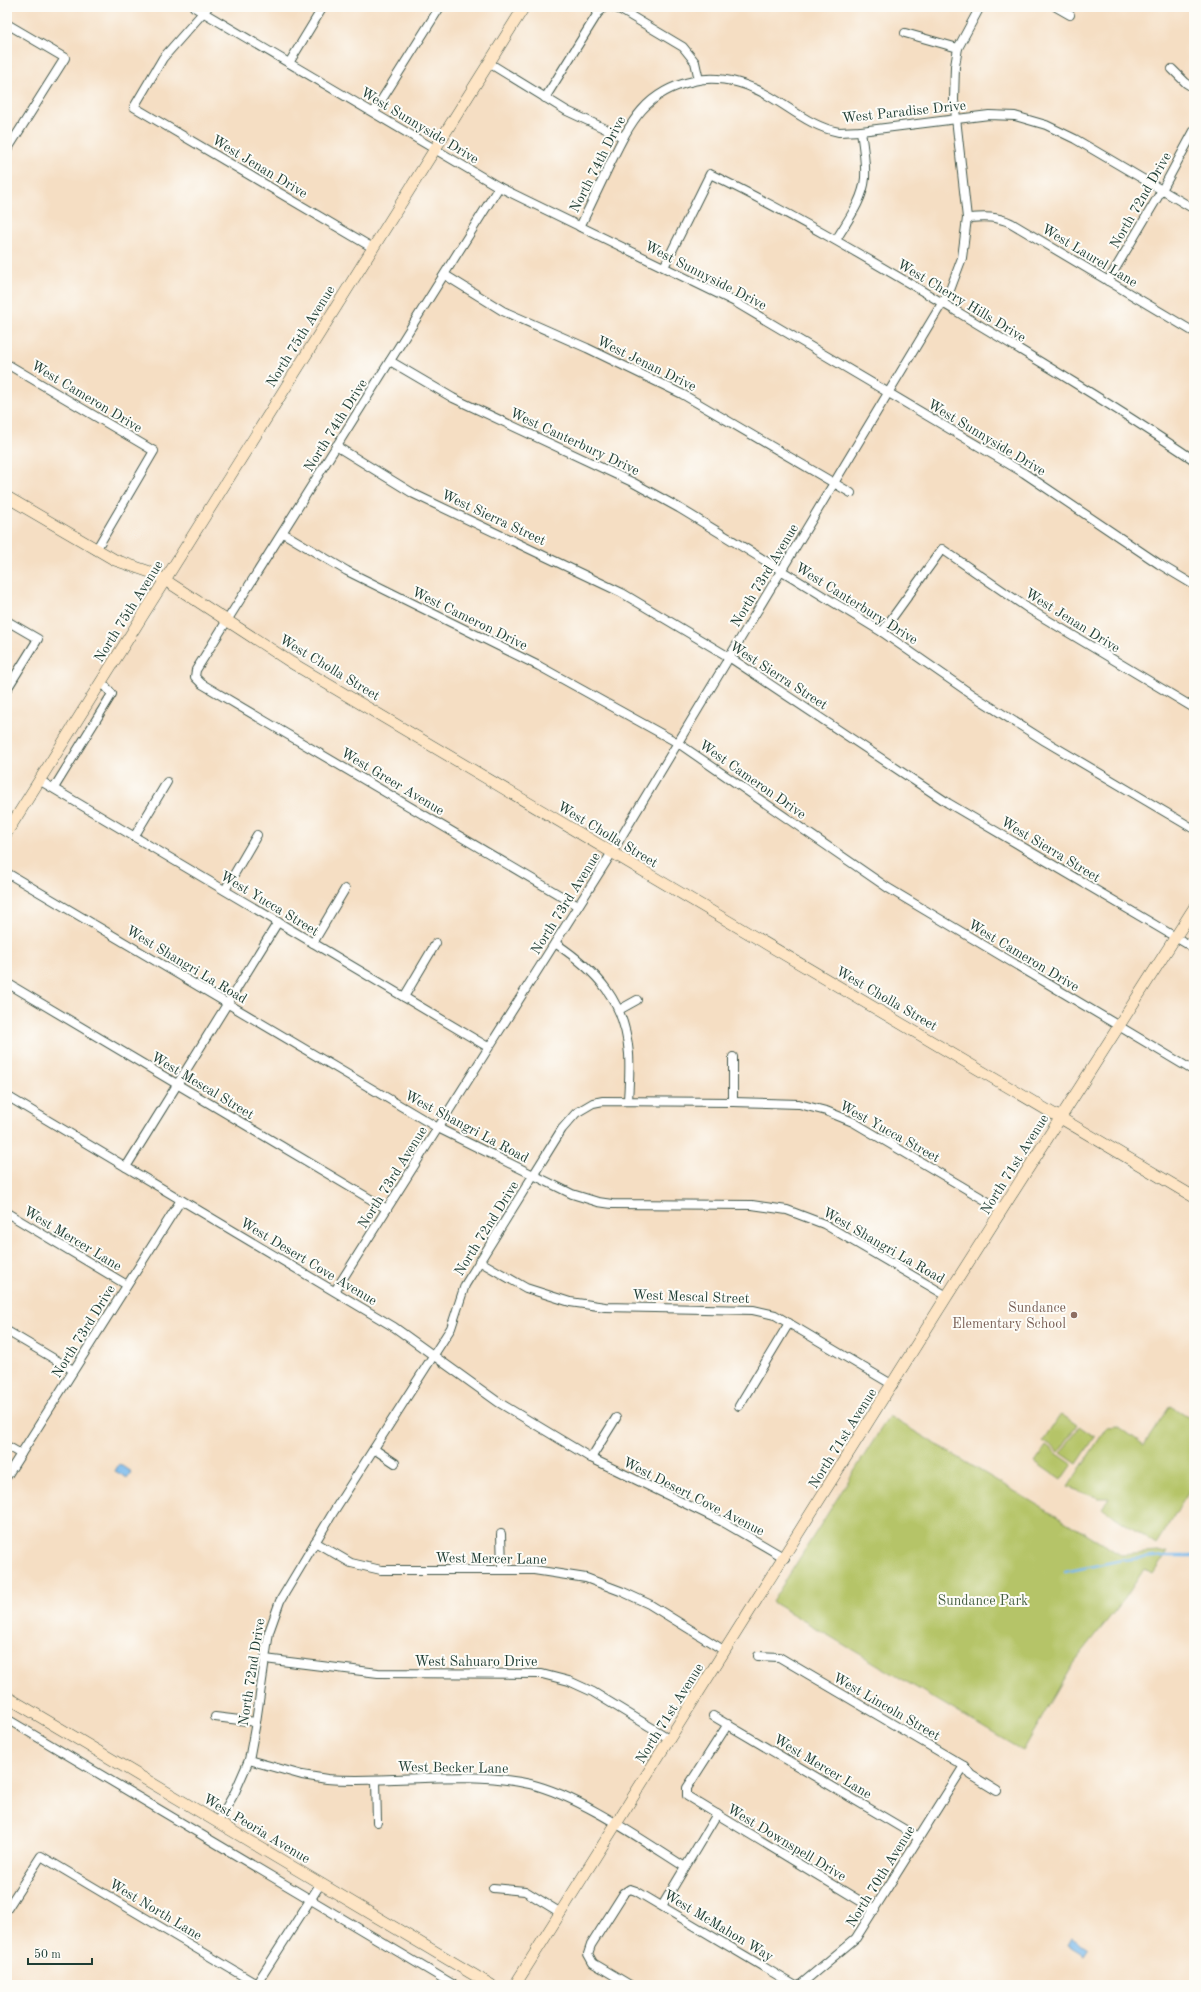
<svg xmlns="http://www.w3.org/2000/svg" width="1201" height="1992" viewBox="0 0 1201 1992" font-family="'Old Standard TT',serif">
	<style>
		.green { fill: #b5c467; stroke: #6a804e }
		.water { fill: #77b8eb; stroke: #4b7a90 }
		.lines { fill: none; stroke-linecap: round; stroke-linejoin: round }
		.stream { stroke: #77b8eb; stroke-width: 2.5 }
		.street-casing { stroke: #3f5549; stroke-width: 10 }
		.secondary-casing { stroke: #3f5549; stroke-width: 12 }
		.street { stroke: #fff; stroke-width: 8 }
		.secondary { stroke: #fee5c5; stroke-width: 11 }
		.education-dot { fill: #8d6e63; stroke: #fdfcf7; stroke-width: 1.5 }
		.labels { text-anchor: middle; stroke-width: 4; stroke-linejoin: round; paint-order: stroke }
		.street-label { font-size: 14px; fill: #1f3d34; stroke: #fdfcf7 }
		.education-label { font-size: 14px; fill: #785e54; stroke: #fdfcf7; text-anchor: end }
		.park-label { font-size: 14px; fill: #445f41; stroke: #fdfcf7 }
	</style>
	<rect width="100%" height="100%" fill="#fdfcf7"/>
	<filter id="ink" filterUnits="userSpaceOnUse"><feTurbulence type="fractalNoise" baseFrequency=".025" numOctaves="2"/><feDisplacementMap in="SourceGraphic" scale="8" xChannelSelector="R" yChannelSelector="G"/><feConvolveMatrix kernelMatrix="1 2 1 2 8 2 1 2 1" color-interpolation-filters="sRGB"/></filter>
	<filter id="wash" filterUnits="userSpaceOnUse"><feTurbulence type="fractalNoise" baseFrequency=".012" numOctaves="4" result="noise"/><feDisplacementMap in="SourceGraphic" scale="16" xChannelSelector="R" yChannelSelector="G"/><feGaussianBlur stdDeviation="0.9" result="paint"/><feColorMatrix in="noise" values="0 0 0 0 0 0 0 0 0 0 0 0 0 0 0 0 0 1.4 0 .05"/><feComposite in="paint" operator="in"/></filter>
	<g filter="url(#wash)">
		<rect width="100%" height="100%" fill="#f5dec3"/>
		<g class="green">
			<path d="M1170 1406 1194 1421V1484L1156 1544 1103 1509 1109 1498H1098L1068 1487 1107 1427 1118 1426 1144 1445Z"/>
			<path d="M1061 1414 1077 1425 1059 1452 1043 1441Z"/>
			<path d="M889 1416 1121 1555 1168 1551 1153 1574 1144 1569 1126 1597 1072 1665 1023 1751 772 1602Z"/>
			<path d="M1079 1426 1095 1437 1077 1464 1061 1453Z"/>
			<path d="M1046 1446 1072 1464 1061 1480 1035 1462Z"/>
		</g>
		<g class="water">
			<path d="M119 1464 131 1472 127 1478 115 1471Z"/>
			<path d="M1072 1938 1088 1949 1084 1955 1068 1945Z"/>
		</g>
		<g class="lines">
			<path class="stream" d="M1065 1572 1122 1560 1165 1556H1194"/>
		</g>
	</g>
	<g filter="url(#ink)">
		<g class="lines">
			<g class="street-casing">
				<g id="street">
					<path d="M194 7 499 187 735 302 1024 473 1159 564 1194 585"/>
					<path d="M208 7 163 58 134 107 373 248"/>
					<path d="M613 7 621 10 683 47 695 62 699 80"/>
					<path d="M1056 7 1070 15"/>
					<path d="M7 24 65 58 7 150"/>
					<path d="M905 33 958 48"/>
					<path d="M289 63 323 7"/>
					<path d="M489 63 567 111 623 137"/>
					<path d="M1172 69 1186 83 1194 88"/>
					<path d="M545 98 598 13 605 7"/>
					<path d="M374 112 440 7"/>
					<path d="M499 187 196 670 195 677 202 684 578 906"/>
					<path d="M967 218C984 217 996 216 1011 223L1194 332"/>
					<path d="M580 227C590 206 600 185 610 164 630 123 645 91 694 81 713 76 735 80 753 88 783 100 806 126 839 132L861 131 989 115 1015 116 1046 125 1075 139 1194 209"/>
					<path d="M836 240C847 221 863 201 865 178 866 163 863 146 861 131"/>
					<path d="M664 267 710 174C795 215 875 263 956 311 1036 359 1116 407 1194 460"/>
					<path d="M445 275 503 311 587 348 682 394 851 493"/>
					<path d="M1108 281 1162 190 1194 131"/>
					<path d="M390 361 453 398 632 482 679 508 882 632 974 696 1045 741 1194 829"/>
					<path d="M7 364 154 451 96 550"/>
					<path d="M336 446 414 494 622 593 729 657 948 803 1194 948"/>
					<path d="M283 533 347 571 539 666 678 743 888 888 1194 1071"/>
					<path d="M7 621 38 639 7 689"/>
					<path d="M882 632 942 549 1029 609 1194 708"/>
					<path d="M39 780 488 1047"/>
					<path d="M54 788 112 694 101 681"/>
					<path d="M134 837 167 782"/>
					<path d="M7 873 438 1128 572 1194 598 1202 612 1204 752 1205 787 1210 824 1224 947 1296"/>
					<path d="M225 890 257 835"/>
					<path d="M313 943 345 889"/>
					<path d="M555 943C597 971 625 1001 629 1054 630 1069 629 1085 628 1100"/>
					<path d="M7 983 387 1209"/>
					<path d="M404 997 436 943"/>
					<path d="M619 1010 637 1000"/>
					<path d="M7 1096 394 1327 498 1402 591 1458 723 1522 785 1558"/>
					<path d="M733 1102V1057"/>
					<path d="M126 1167 278 922"/>
					<path d="M7 1213 127 1285"/>
					<path d="M479 1261 526 1288 570 1302 605 1307 753 1310 775 1315 893 1385"/>
					<path d="M335 1291 611 854 950 290 962 258 967 218 954 100 955 66 958 48 980 7"/>
					<path d="M7 1331 73 1370"/>
					<path d="M739 1406 789 1323"/>
					<path d="M7 1446 21 1454"/>
					<path d="M374 1449 395 1463"/>
					<path d="M591 1458 616 1418"/>
					<path d="M7 1476 181 1200"/>
					<path d="M501 1534 502 1568"/>
					<path d="M315 1542 351 1563 381 1570H534L586 1578 623 1592 649 1604 725 1651"/>
					<path d="M758 1656 779 1657 964 1766 971 1775 997 1791"/>
					<path d="M265 1659 378 1673 542 1674 569 1681 593 1692 670 1739"/>
					<path d="M713 1716 919 1838"/>
					<path d="M215 1717 256 1722"/>
					<path d="M7 1719 454 1985"/>
					<path d="M728 1724 687 1788V1796L875 1910"/>
					<path d="M249 1760 302 1775 327 1779C394 1784 464 1769 530 1784 580 1796 642 1840 685 1867"/>
					<path d="M376 1780 377 1822"/>
					<path d="M218 1822 235 1792 249 1760 256 1722 269 1632 280 1601 334 1511 451 1328 465 1285 562 1129 576 1113 593 1103 603 1101 733 1102 799 1104 826 1111 853 1122 1002 1210"/>
					<path d="M493 1888 525 1891 561 1913"/>
					<path d="M662 1906 717 1814"/>
					<path d="M7 1909 41 1856 258 1985"/>
					<path d="M256 1985 321 1883"/>
					<path d="M630 1985 593 1963 588 1954 591 1945 624 1893 630 1889 636 1891 794 1985"/>
					<path d="M800 1985 856 1938 964 1766"/>
				</g>
			</g>
			<g class="secondary-casing">
				<g id="secondary">
					<path d="M7 497 115 560 150 572 165 580 292 663 1194 1197"/>
					<path d="M7 832 524 7"/>
					<path d="M7 1697 491 1985"/>
					<path d="M515 1985 947 1296 1194 908"/>
				</g>
			</g>
			<use href="#street" class="street"/>
			<use href="#secondary" class="secondary"/>
		</g>
	</g>
	<circle class="education-dot" cx="1074" cy="1315" r="4"/>
	<g class="labels">
		<g class="street-label">
			<text transform="translate(904 111) rotate(-6)" y="5">West Paradise Drive</text>
			<text transform="translate(420 125) rotate(31)" y="5">West Sunnyside Drive</text>
			<text transform="translate(597 164) rotate(-63)" y="5">North 74th Drive</text>
			<text transform="translate(260 166) rotate(31)" y="5">West Jenan Drive</text>
			<text transform="translate(1140 200) rotate(-60)" y="5">North 72nd Drive</text>
			<text transform="translate(1090 255) rotate(31)" y="5">West Laurel Lane</text>
			<text transform="translate(706 275) rotate(27)" y="5">West Sunnyside Drive</text>
			<text transform="translate(962 300) rotate(31)" y="5">West Cherry Hills Drive</text>
			<text transform="translate(300 336) rotate(-58)" y="5">North 75th Avenue</text>
			<text transform="translate(647 363) rotate(26)" y="5">West Jenan Drive</text>
			<text transform="translate(87 396) rotate(31)" y="5">West Cameron Drive</text>
			<text transform="translate(335 425) rotate(-58)" y="5">North 74th Drive</text>
			<text transform="translate(987 437) rotate(31)" y="5">West Sunnyside Drive</text>
			<text transform="translate(575 441) rotate(25)" y="5">West Canterbury Drive</text>
			<text transform="translate(494 517) rotate(25)" y="5">West Sierra Street</text>
			<text transform="translate(764 575) rotate(-59)" y="5">North 73rd Avenue</text>
			<text transform="translate(857 603) rotate(32)" y="5">West Canterbury Drive</text>
			<text transform="translate(128 611) rotate(-58)" y="5">North 75th Avenue</text>
			<text transform="translate(470 618) rotate(26)" y="5">West Cameron Drive</text>
			<text transform="translate(1073 620) rotate(32)" y="5">West Jenan Drive</text>
			<text transform="translate(330 667) rotate(31)" y="5">West Cholla Street</text>
			<text transform="translate(779 675) rotate(33)" y="5">West Sierra Street</text>
			<text transform="translate(753 779) rotate(35)" y="5">West Cameron Drive</text>
			<text transform="translate(393 781) rotate(31)" y="5">West Greer Avenue</text>
			<text transform="translate(608 834) rotate(31)" y="5">West Cholla Street</text>
			<text transform="translate(1051 849) rotate(31)" y="5">West Sierra Street</text>
			<text transform="translate(270 903) rotate(31)" y="5">West Yucca Street</text>
			<text transform="translate(565 903) rotate(-58)" y="5">North 73rd Avenue</text>
			<text transform="translate(1024 955) rotate(31)" y="5">West Cameron Drive</text>
			<text transform="translate(187 964) rotate(31)" y="5">West Shangri La Road</text>
			<text transform="translate(887 998) rotate(30)" y="5">West Cholla Street</text>
			<text transform="translate(203 1085) rotate(31)" y="5">West Mescal Street</text>
			<text transform="translate(467 1126) rotate(28)" y="5">West Shangri La Road</text>
			<text transform="translate(890 1131) rotate(29)" y="5">West Yucca Street</text>
			<text transform="translate(1014 1164) rotate(-58)" y="5">North 71st Avenue</text>
			<text transform="translate(392 1177) rotate(-58)" y="5">North 73rd Avenue</text>
			<text transform="translate(486 1228) rotate(-58)" y="5">North 72nd Drive</text>
			<text transform="translate(73 1238) rotate(31)" y="5">West Mercer Lane</text>
			<text transform="translate(884 1245) rotate(30)" y="5">West Shangri La Road</text>
			<text transform="translate(309 1261) rotate(31)" y="5">West Desert Cove Avenue</text>
			<text transform="translate(691 1296) rotate(2)" y="5">West Mescal Street</text>
			<text transform="translate(83 1331) rotate(-58)" y="5">North 73rd Drive</text>
			<text transform="translate(842 1438) rotate(-58)" y="5">North 71st Avenue</text>
			<text transform="translate(694 1496) rotate(27)" y="5">West Desert Cove Avenue</text>
			<text transform="translate(491 1558) rotate(1)" y="5">West Mercer Lane</text>
			<text x="476" y="1666">West Sahuaro Drive</text>
			<text transform="translate(251 1672) rotate(-81)" y="5">North 72nd Drive</text>
			<text transform="translate(887 1706) rotate(30)" y="5">West Lincoln Street</text>
			<text transform="translate(669 1713) rotate(-58)" y="5">North 71st Avenue</text>
			<text transform="translate(823 1766) rotate(31)" y="5">West Mercer Lane</text>
			<text transform="translate(453 1767) rotate(1)" y="5">West Becker Lane</text>
			<text transform="translate(257 1828) rotate(31)" y="5">West Peoria Avenue</text>
			<text transform="translate(787 1842) rotate(31)" y="5">West Downspell Drive</text>
			<text transform="translate(880 1876) rotate(-58)" y="5">North 70th Avenue</text>
			<text transform="translate(156 1909) rotate(31)" y="5">West North Lane</text>
			<text transform="translate(719 1925) rotate(31)" y="5">West McMahon Way</text>
		</g>
		<g class="education-label">
			<text x="1066" y="1312">Sundance<tspan x="1066" dy="16">Elementary School</tspan></text>
		</g>
		<g class="park-label">
			<text x="983" y="1605">Sundance Park</text>
		</g>
	</g>
	<rect width="1201" height="1992" fill="none" stroke="#fdfcf7" stroke-width="24"/>
	<path d="M28 1958v6h64v-6" fill="none" stroke="#1f3d34" stroke-width="2"/>
	<text x="34" y="1958" font-size="12" fill="#1f3d34" stroke="#fdfcf7" stroke-width="3" paint-order="stroke">50 m</text>
</svg>
